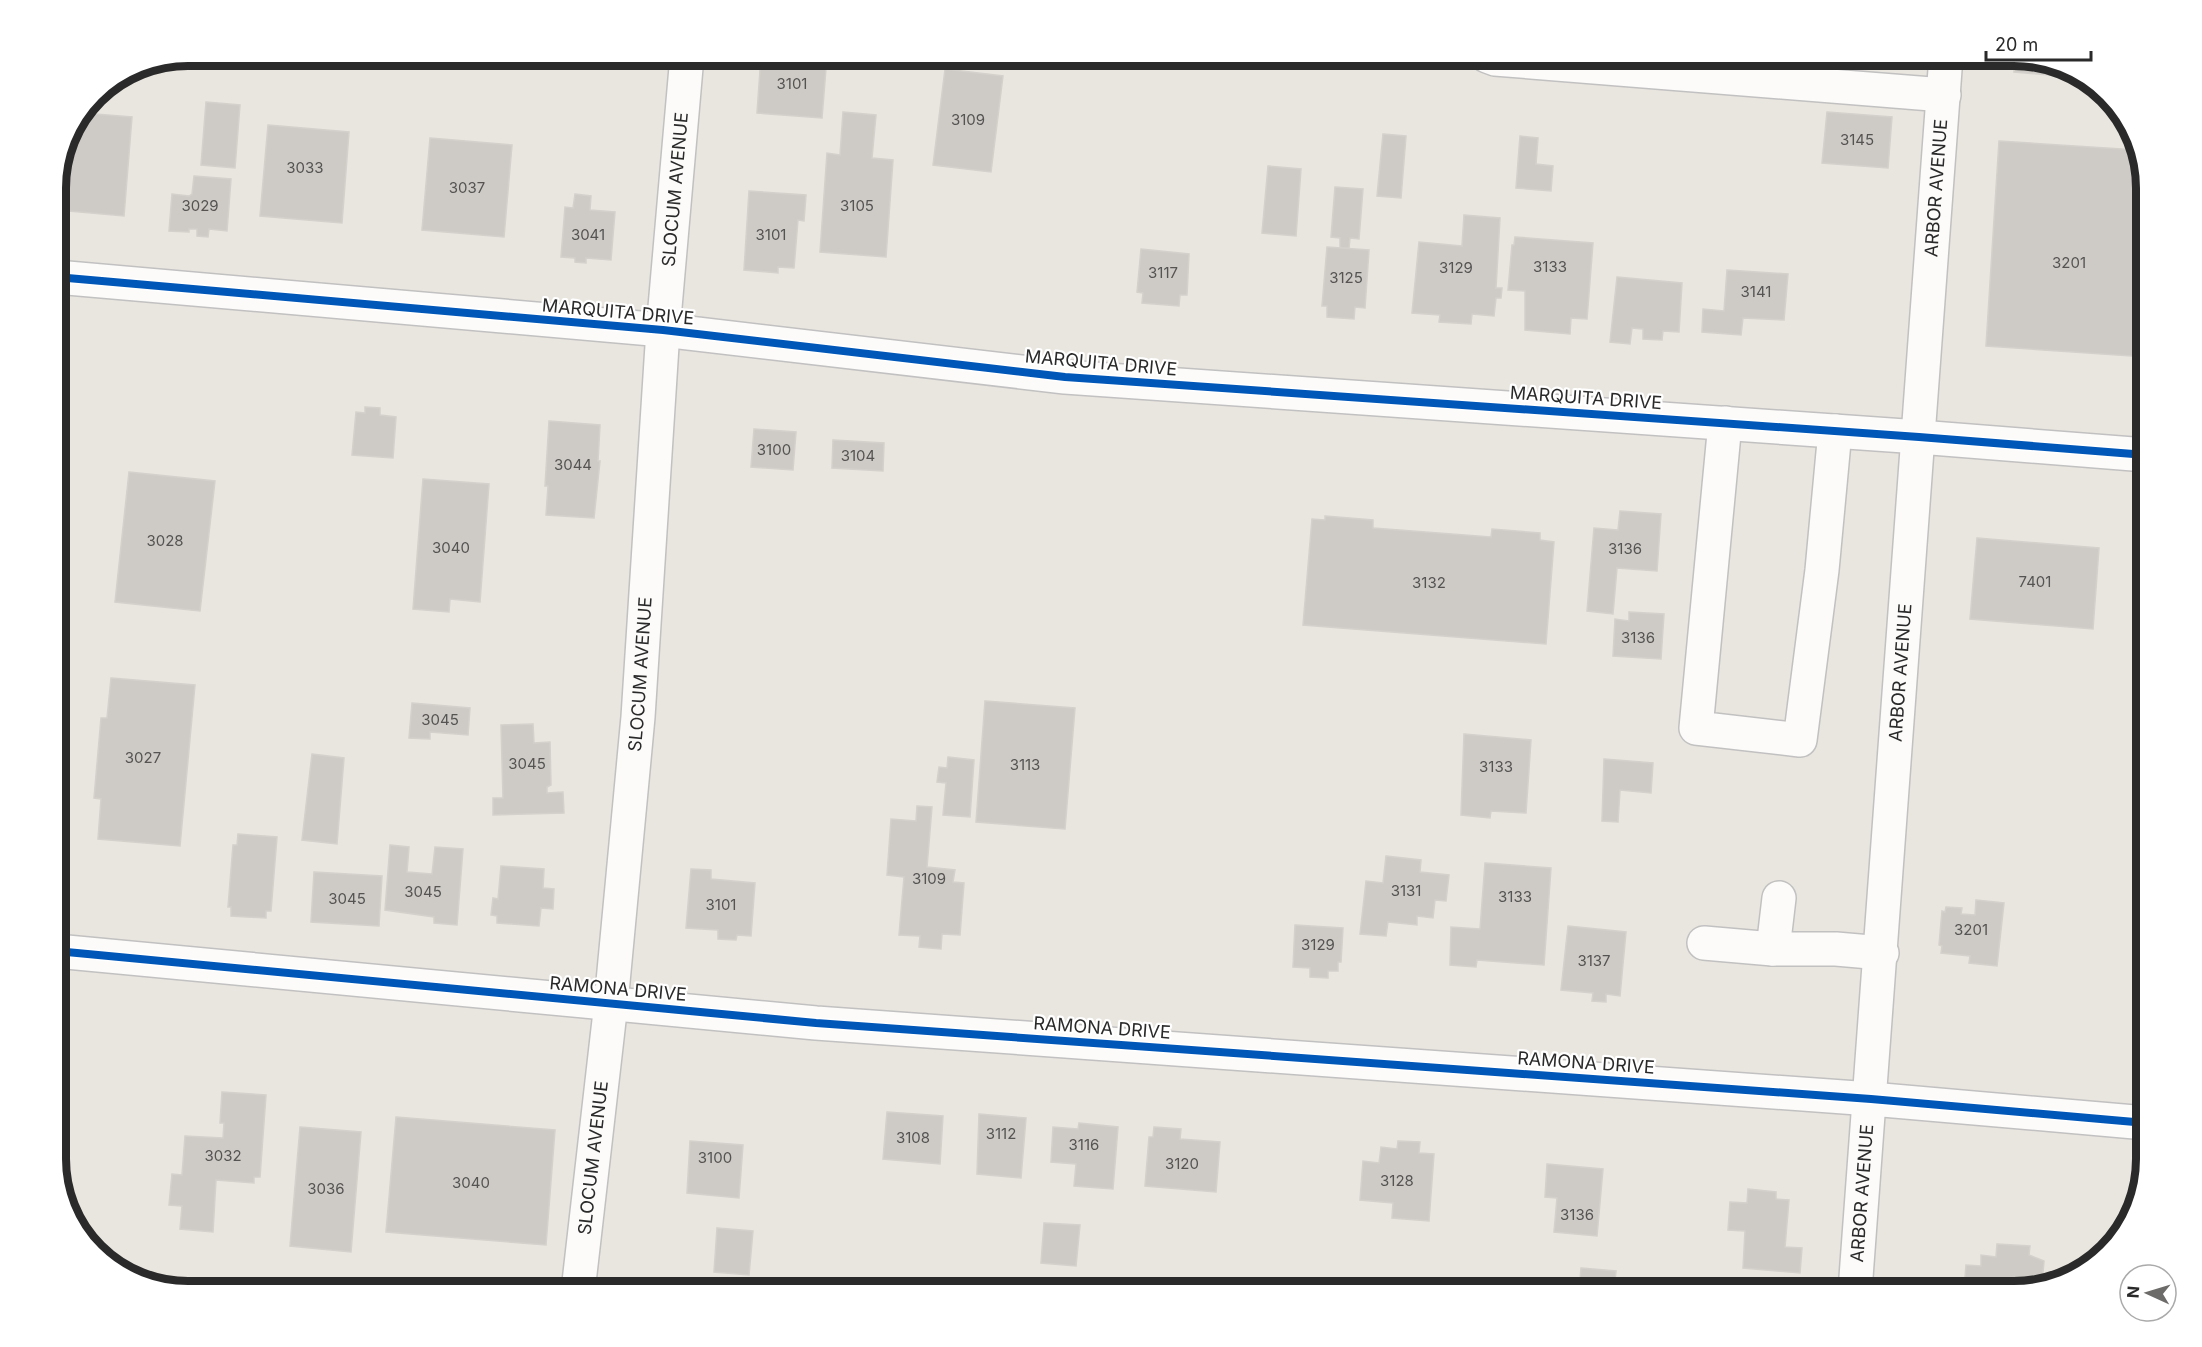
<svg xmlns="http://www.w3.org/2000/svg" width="2202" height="1347" viewBox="0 0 2202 1347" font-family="Inter,sans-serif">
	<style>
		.building { fill: #cecbc6; stroke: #d4d0cb; stroke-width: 1.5 }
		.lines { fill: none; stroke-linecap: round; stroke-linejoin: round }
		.minor-casing { stroke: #c2c1c1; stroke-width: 36 }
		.minor { stroke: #fcfbfa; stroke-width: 33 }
		.cycleway-casing { stroke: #fff; stroke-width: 11 }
		.cycleway { stroke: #0057b8; stroke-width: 8 }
		.labels { text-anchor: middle; stroke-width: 4.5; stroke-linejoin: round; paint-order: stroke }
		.number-label { font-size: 15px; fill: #555453 }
		.street-label { font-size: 18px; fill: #2a2a2a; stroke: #fff }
		.rim { fill: none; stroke: #2a2a2a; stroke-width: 8 }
	</style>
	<rect width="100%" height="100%" fill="#e9e5df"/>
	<g class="building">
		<path d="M761 56H827L822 118 757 113Z"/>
		<path d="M1788 56H1904L1903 67 1788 59Z"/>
		<path d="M2015 56 2081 73 2086 78 2014 72Z"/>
		<path d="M945 69 1003 76 991 172 933 165Z"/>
		<path d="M206 102 240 105 235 168 201 165Z"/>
		<path d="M843 112 876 115 872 158 893 160 886 257 820 252 827 153 840 155Z"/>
		<path d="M1827 112 1892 117 1888 168 1822 163Z"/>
		<path d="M82 113 132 117 124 216 58 210 66 137Z"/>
		<path d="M268 125 349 132 342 223 260 216Z"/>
		<path d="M1383 134 1406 136 1401 198 1377 196Z"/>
		<path d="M1520 136 1538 138 1536 164 1553 166 1551 191 1516 188Z"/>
		<path d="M430 138 512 145 504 237 422 230Z"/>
		<path d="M1999 141 2137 150 2146 179V357L1986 346Z"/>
		<path d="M1268 166 1301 169 1296 236 1262 233Z"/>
		<path d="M194 176 231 179 227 231 209 229 208 237 197 236V229H189V232L169 231 172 194 189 196 192 194Z"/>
		<path d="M1335 187 1363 189 1359 239 1350 238 1349 248H1340V238L1331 237Z"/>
		<path d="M749 191 806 195 804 221 798 220 794 268 778 267V273L744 270Z"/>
		<path d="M575 194 591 196 590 210 615 212 611 260 586 258V263L575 262V258L561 257 565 207 573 208Z"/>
		<path d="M1464 215 1500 218 1496 288H1502L1501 298H1496L1494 316 1472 314 1471 324 1439 322 1440 315 1412 313 1419 242 1462 246Z"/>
		<path d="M1515 237 1593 243 1587 319 1571 318 1570 334 1525 330V291L1508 290 1512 245H1514Z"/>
		<path d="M1327 247 1369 250 1365 308 1355 307 1354 319 1327 317V306H1322Z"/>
		<path d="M1141 249 1189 254 1187 295H1180L1179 306 1142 303 1143 293 1137 292Z"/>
		<path d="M1727 270 1788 274 1784 320 1743 318 1741 335 1702 332 1703 309 1724 311Z"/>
		<path d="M1617 277 1682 283 1679 332 1663 331 1662 340 1643 339V329L1632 328 1630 344 1610 342Z"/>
		<path d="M365 407 380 408V415L396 417 393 458 352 455 356 412 365 413Z"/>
		<path d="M549 421 600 425 598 461H600L594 518 546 515 548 486H545Z"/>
		<path d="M754 429 796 432 793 470 751 467Z"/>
		<path d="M833 440 884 443 883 471 832 468Z"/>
		<path d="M129 472 215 481 200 611 115 602Z"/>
		<path d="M423 479 489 484 480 602 450 599 449 612 413 609Z"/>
		<path d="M1620 511 1661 514 1657 571 1617 568 1613 614 1587 611 1594 528 1618 530Z"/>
		<path d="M1325 516 1373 520V528L1491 537 1492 529 1540 533V540L1554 542 1546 644 1303 625 1312 519 1325 520Z"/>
		<path d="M1977 538 2099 548 2093 629 1970 619Z"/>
		<path d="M1629 612 1664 614 1661 659 1613 656 1615 619 1629 621Z"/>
		<path d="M111 678 195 685 180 846 98 839 101 799 94 798 101 718H107Z"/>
		<path d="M985 701 1075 708 1065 829 976 822Z"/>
		<path d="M412 703 470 708 468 735 430 732V739L409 738Z"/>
		<path d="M533 724 534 743 550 742 551 785 547 787V793L563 792 564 813 493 815V798H503L501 725Z"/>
		<path d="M1464 734 1531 740 1526 813 1491 811 1490 818 1461 815Z"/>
		<path d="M312 754 344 758 337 844 302 840Z"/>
		<path d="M948 757 974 760 970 817 943 815 946 783 937 782 939 767 947 768Z"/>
		<path d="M1604 759 1653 763 1651 793 1620 790 1618 822 1602 821Z"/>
		<path d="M917 806 932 807 927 867 955 870 953 882 964 883 960 935 942 934 941 949 919 947 920 936 899 935 904 877 887 875 891 819 916 821Z"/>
		<path d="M238 834 277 837 271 911H266V918L231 916V907H228L233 845H237Z"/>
		<path d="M390 845 409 847 407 872 432 874 435 847 463 849 457 925 434 923V917L385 910Z"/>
		<path d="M1386 856 1421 860 1420 872 1449 875 1446 901 1435 900 1433 918 1417 916V925L1388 922 1386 936 1360 934 1366 881 1383 883Z"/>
		<path d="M1485 863 1551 868 1544 965 1477 960 1476 967 1450 965 1451 927 1480 929Z"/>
		<path d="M501 866 544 869 543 888 554 889 553 909 541 908 539 926 497 923V916L491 915 493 898 498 899Z"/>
		<path d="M691 869 711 870V879L755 883 751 936 737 935 736 940 718 939V930L686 928Z"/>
		<path d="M314 872 382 876 379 926 311 922Z"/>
		<path d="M1976 900 2004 903 1997 966 1969 963 1970 956 1941 953 1942 946 1939 945 1942 911 1945 912 1946 907 1962 908 1961 914 1975 915Z"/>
		<path d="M1295 925 1343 928 1341 962H1338V971H1328V978L1310 977V968L1293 967Z"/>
		<path d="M1568 926 1626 932 1620 996 1606 994V1002L1592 1001 1593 993 1561 990Z"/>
		<path d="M222 1092 266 1095 260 1177H254V1183L216 1180 213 1232 180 1229 182 1206 169 1205 172 1174 182 1175 185 1136 223 1138 224 1123H220Z"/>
		<path d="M887 1112 943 1116 940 1164 883 1159Z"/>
		<path d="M979 1114 1026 1118 1021 1178 977 1174Z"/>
		<path d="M396 1117 555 1130 546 1245 386 1232Z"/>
		<path d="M1079 1123 1118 1127 1113 1189 1074 1186 1076 1164 1051 1162 1053 1127 1078 1129Z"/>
		<path d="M300 1127 361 1132 351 1252 290 1246Z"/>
		<path d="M1154 1127 1181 1129 1180 1139 1220 1142 1216 1192 1145 1186 1149 1137H1153Z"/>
		<path d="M690 1141 743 1145 739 1198 687 1193Z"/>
		<path d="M1398 1141 1420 1142 1419 1153 1434 1154 1429 1221 1392 1218 1393 1203 1360 1200 1363 1161 1379 1163 1381 1147 1397 1149Z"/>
		<path d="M1547 1164 1603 1169 1597 1236 1554 1232 1557 1198 1545 1197Z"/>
		<path d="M1748 1189 1776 1192V1199L1789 1200 1785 1247 1802 1248 1800 1273 1743 1268 1745 1231 1728 1230 1730 1202 1747 1203Z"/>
		<path d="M1044 1223 1080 1225 1076 1266 1041 1263Z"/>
		<path d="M717 1228 753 1231 749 1275 714 1272Z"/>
		<path d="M1997 1244 2030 1246 2029 1255 2044 1261 2042 1284 2015 1291H1964L1966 1265 1981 1266V1255L1996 1257Z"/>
		<path d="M1581 1268 1616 1271 1614 1291H1579Z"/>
	</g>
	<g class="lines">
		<g class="minor-casing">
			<g id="minor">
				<path d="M1487 56 1495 59 1944 95"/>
				<path d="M56 277 663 330 1065 377 1919 437 2146 455"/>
				<path d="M1725 423 1696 728 1800 740 1822 570 1835 431"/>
				<path d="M1779 898 1773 949H1836L1882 953"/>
				<path d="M1704 943 1773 949"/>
				<path d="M56 951 816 1023 1871 1099 2146 1123"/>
				<path id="s1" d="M578 1291 611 1003 638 717 663 330 687 56"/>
				<path id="s2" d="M1855 1291 1946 56"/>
			</g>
		</g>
		<use href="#minor" class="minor"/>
		<g class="cycleway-casing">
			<g id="cycleway">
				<path d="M56 277 663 330 1065 377 1919 437 2146 455"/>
				<path d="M56 951 816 1023 1871 1099 2146 1123"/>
			</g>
		</g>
		<use href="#cycleway" class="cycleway"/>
	</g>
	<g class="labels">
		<g class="number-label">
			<text x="792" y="89">3101</text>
			<text x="968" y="125">3109</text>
			<text x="1857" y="145">3145</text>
			<text x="305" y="173">3033</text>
			<text x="467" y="193">3037</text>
			<text x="200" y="211">3029</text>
			<text x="857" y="211">3105</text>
			<text x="588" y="240">3041</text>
			<text x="771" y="240">3101</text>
			<text x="2069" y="268">3201</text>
			<text x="1550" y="272">3133</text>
			<text x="1456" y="273">3129</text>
			<text x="1163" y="278">3117</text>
			<text x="1346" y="283">3125</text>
			<text x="1756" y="297">3141</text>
			<text x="774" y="455">3100</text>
			<text x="858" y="461">3104</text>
			<text x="573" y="470">3044</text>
			<text x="165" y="546">3028</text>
			<text x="451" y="553">3040</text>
			<text x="1625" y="554">3136</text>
			<text x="2035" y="587">7401</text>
			<text x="1429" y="588">3132</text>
			<text x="1638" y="643">3136</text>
			<text x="440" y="725">3045</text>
			<text x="143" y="763">3027</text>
			<text x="527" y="769">3045</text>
			<text x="1025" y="770">3113</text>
			<text x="1496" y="772">3133</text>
			<text x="929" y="884">3109</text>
			<text x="1406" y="896">3131</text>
			<text x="423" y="897">3045</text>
			<text x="1515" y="902">3133</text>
			<text x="347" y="904">3045</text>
			<text x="721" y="910">3101</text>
			<text x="1971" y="935">3201</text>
			<text x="1318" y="950">3129</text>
			<text x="1594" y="966">3137</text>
			<text x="1001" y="1139">3112</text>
			<text x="913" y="1143">3108</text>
			<text x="1084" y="1150">3116</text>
			<text x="223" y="1161">3032</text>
			<text x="715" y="1163">3100</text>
			<text x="1182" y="1169">3120</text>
			<text x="1397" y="1186">3128</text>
			<text x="471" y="1188">3040</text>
			<text x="326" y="1194">3036</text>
			<text x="1577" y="1220">3136</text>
		</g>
		<g class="street-label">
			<text dy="6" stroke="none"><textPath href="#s2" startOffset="1106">ARBOR AVENUE</textPath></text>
			<text dy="6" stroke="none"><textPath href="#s1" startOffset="1106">SLOCUM AVENUE</textPath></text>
			<text transform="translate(618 312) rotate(5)" y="6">MARQUITA DRIVE</text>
			<text transform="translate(1101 363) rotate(5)" y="6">MARQUITA DRIVE</text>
			<text transform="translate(1586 398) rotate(4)" y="6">MARQUITA DRIVE</text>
			<text dy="6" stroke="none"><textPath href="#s1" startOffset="620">SLOCUM AVENUE</textPath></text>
			<text dy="6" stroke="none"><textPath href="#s2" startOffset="620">ARBOR AVENUE</textPath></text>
			<text transform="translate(618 989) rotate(5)" y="6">RAMONA DRIVE</text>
			<text transform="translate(1102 1028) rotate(4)" y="6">RAMONA DRIVE</text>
			<text transform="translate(1586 1063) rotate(4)" y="6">RAMONA DRIVE</text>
			<text dy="6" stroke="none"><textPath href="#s1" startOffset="134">SLOCUM AVENUE</textPath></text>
			<text dy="6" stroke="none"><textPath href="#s2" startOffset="98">ARBOR AVENUE</textPath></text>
		</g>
	</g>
	<path d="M0 0H2202V1347H0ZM188 66H2014A122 122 0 0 1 2136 188V1159A122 122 0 0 1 2014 1281H188A122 122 0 0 1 66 1159V188A122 122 0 0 1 188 66Z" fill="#fff" fill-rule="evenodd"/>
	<path class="rim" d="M188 66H2014A122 122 0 0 1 2136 188V1159A122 122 0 0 1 2014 1281H188A122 122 0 0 1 66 1159V188A122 122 0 0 1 188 66Z"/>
	<g transform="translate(2148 1293) rotate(274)"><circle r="28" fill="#ffffff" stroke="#aaaaaa" stroke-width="1.5"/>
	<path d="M0-4.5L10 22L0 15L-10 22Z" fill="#6d6b69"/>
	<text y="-9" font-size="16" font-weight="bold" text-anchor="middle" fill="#2a2a2a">N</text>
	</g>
	<path d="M1986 51v9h105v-9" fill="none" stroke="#2a2a2a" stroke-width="3"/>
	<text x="1995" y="51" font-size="18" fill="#2a2a2a" stroke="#ffffff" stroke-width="4.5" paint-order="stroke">20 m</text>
</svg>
